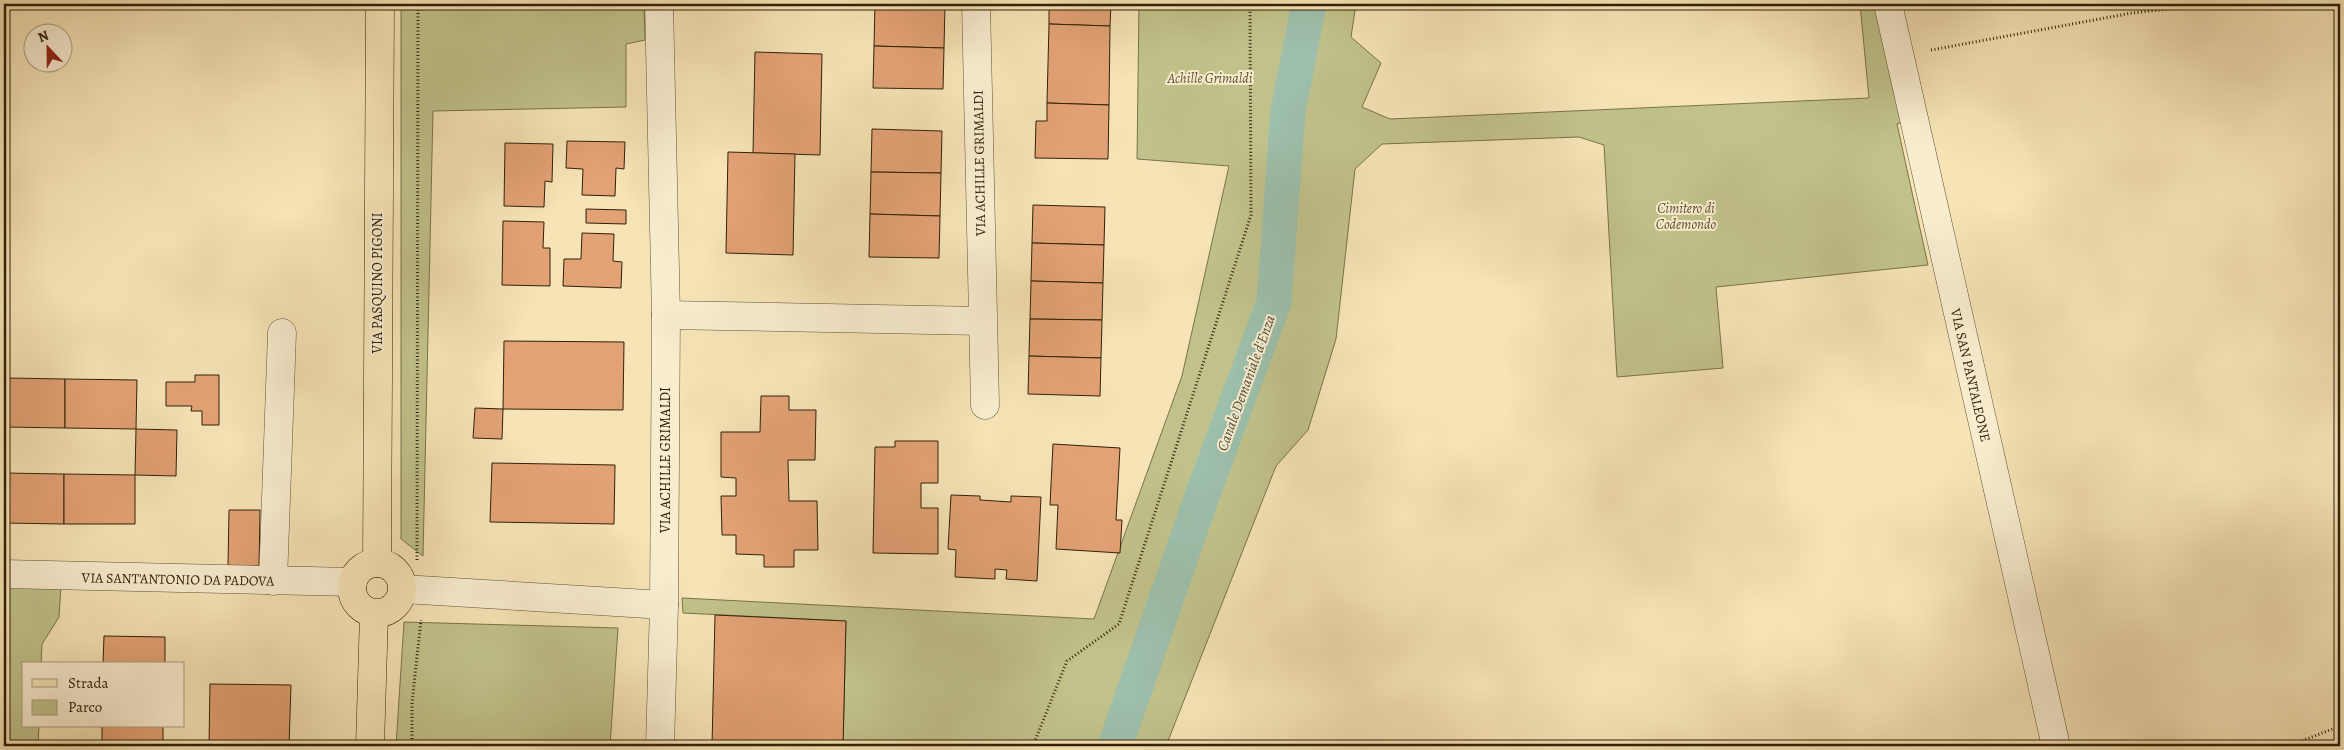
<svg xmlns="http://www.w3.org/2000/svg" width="2344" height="750" viewBox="0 0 2344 750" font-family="Alegreya,serif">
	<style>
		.green { fill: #c1c28b; stroke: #79724a }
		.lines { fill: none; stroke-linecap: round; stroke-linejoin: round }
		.canal { stroke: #9dbfab; stroke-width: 35 }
		.building { fill: #e3a275; stroke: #312109 }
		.minor-casing { stroke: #625234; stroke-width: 29 }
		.major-casing { stroke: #312109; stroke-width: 29 }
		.path { stroke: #312109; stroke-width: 3; stroke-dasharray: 1 2.5; stroke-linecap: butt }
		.minor { stroke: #f9edd0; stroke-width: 28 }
		.major { stroke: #f6e4b6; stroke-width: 28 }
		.labels { text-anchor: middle; stroke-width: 4; stroke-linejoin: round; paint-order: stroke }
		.park-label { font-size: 14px; font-style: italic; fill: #5c5130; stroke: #f9edd0 }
		.street-label { font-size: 14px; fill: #312109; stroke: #f9edd0 }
		.water-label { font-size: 15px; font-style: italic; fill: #51503a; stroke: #f9edd0 }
	</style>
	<rect width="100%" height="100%" fill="#f6e4b6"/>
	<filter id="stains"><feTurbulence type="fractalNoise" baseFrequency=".004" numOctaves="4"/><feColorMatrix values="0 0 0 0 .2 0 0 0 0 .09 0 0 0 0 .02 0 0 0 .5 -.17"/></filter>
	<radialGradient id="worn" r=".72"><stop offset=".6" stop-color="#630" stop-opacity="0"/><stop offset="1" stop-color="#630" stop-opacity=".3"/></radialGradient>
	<g class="green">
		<path d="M401 4H644L645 40 626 44V107L433 111 423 556 401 539Z"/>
		<path d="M1139 4H1356L1351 37 1381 63 1362 107 1390 119 1869 98 1860 4H1888L1912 118 1897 124 1928 265 1716 287 1723 368 1617 377 1604 145 1579 137 1382 144 1355 169 1336 339 1308 430 1276 466 1166 746H843L846 621 683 613 682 598 1094 619 1182 376 1229 166 1137 159Z"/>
		<path d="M4 584 61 585 59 617 42 644 41 664H24V726H39L38 746H4Z"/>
		<path d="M404 622 618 628 610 746H396Z"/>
	</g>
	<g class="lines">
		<path class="canal" d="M1115 746 1201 499 1274 302 1288 111 1309 4"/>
	</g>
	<g class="building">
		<path d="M875 4 945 5 944 48 874 46Z"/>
		<path d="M897 4H945V5Z"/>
		<path d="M1039 4H1111L1110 26 1049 24V7H1039Z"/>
		<path d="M1049 24 1110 26 1109 105 1047 103Z"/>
		<path d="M874 46 944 48 943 89 873 88Z"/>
		<path d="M755 52 822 54 820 155 753 153Z"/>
		<path d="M1047 103 1109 105 1108 159 1035 158 1036 121H1047Z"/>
		<path d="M872 129 942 131 941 173 871 172Z"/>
		<path d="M567 141 625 142 624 169 616 168 615 196 582 195 583 169 566 168Z"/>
		<path d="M505 143 553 144 552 182 545 181 544 207 504 206Z"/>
		<path d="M728 152 795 154 793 255 726 253Z"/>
		<path d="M871 172 941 173 940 216 870 214Z"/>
		<path d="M1033 205 1105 207 1104 245 1032 243Z"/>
		<path d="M586 209 626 210V224L586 223Z"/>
		<path d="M870 214 940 216 939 258 869 257Z"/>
		<path d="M503 221 544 222 543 248H550V286L502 285Z"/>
		<path d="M582 233 614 234 613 261 622 262 621 288 563 286 564 259H581Z"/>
		<path d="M1032 243 1104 245 1103 283 1031 281Z"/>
		<path d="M1031 281 1103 283 1102 320 1030 319Z"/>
		<path d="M1030 319 1102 320 1101 358 1029 356Z"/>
		<path d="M504 341 624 342 623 410 503 409Z"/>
		<path d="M1029 356 1101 358 1100 396 1028 394Z"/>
		<path d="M195 375H219V425H202V411H191L192 406H166V382H195Z"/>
		<path d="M4 378H7L6 427H4Z"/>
		<path d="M7 378 65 379V428L6 427Z"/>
		<path d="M65 379 137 380 136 429 65 428Z"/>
		<path d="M761 396H789V410H816L815 460H788L789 501H817L818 550H794V567H764V555L736 554V535H722L721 496H736V478L721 477V432H760Z"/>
		<path d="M475 408 503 409 502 439 473 438Z"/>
		<path d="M136 429 177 430 176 476 135 475Z"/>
		<path d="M895 441H938V483H921V508H938V554L873 553 875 447H895Z"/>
		<path d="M1053 444 1120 448 1116 520H1122L1120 553 1056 549 1058 505H1050Z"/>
		<path d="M492 463 615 465 614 524 490 522Z"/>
		<path d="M4 473H5L4 523Z"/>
		<path d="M5 473 64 474V524L4 523Z"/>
		<path d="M64 474 135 475V524H64Z"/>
		<path d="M951 495 980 496V500L1011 502V496L1041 497 1037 581 1006 579 1007 570 995 569V579L955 577 956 550 948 549Z"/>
		<path d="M229 510H260L259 566H228Z"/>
		<path d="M715 615 846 621 843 746H712Z"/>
		<path d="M104 636 165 637V664H103Z"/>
		<path d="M210 684 291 685 289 746H209Z"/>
		<rect x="102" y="726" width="61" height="20"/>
	</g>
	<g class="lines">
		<g class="minor-casing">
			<g id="minor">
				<path d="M976 4 985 405"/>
				<path d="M1888 4 2056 746"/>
				<path d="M666 315 982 321"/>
				<path d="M4 574 353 582"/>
				<path d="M273 581 282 333"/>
				<path d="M403 589 664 605 666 315 659 4"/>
				<path d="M660 746 664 605"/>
			</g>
		</g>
		<g class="major-casing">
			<g id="major">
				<circle cx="377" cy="588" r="25"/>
				<path d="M377 563 380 4"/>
				<path d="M370 746 374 614"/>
			</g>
		</g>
		<g class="path">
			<path d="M1931 50 2132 13 2217 4"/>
			<path d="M417 560 418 4"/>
			<path d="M412 746V703L421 620"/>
			<path d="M1033 746 1067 661 1119 624 1251 215 1250 4"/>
			<path d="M2289 746 2340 726"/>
		</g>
		<use href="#minor" class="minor"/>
		<use href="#major" class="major"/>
	</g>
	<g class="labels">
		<g class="park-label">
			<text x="1210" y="83">Achille Grimaldi</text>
			<text x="1686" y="213">Cimitero di<tspan x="1686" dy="16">Codemondo</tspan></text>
		</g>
		<g class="street-label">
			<text transform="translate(979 163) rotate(-91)" y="5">VIA ACHILLE GRIMALDI</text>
			<text transform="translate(377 283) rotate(-90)" y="5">VIA PASQUINO PIGONI</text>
			<text transform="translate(1971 375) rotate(77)" y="5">VIA SAN PANTALEONE</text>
			<text transform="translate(665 460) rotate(-90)" y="5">VIA ACHILLE GRIMALDI</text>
			<text transform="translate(178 579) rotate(1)" y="5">VIA SANT'ANTONIO DA PADOVA</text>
		</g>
		<g class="water-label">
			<text transform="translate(1246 383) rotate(-70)" y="5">Canale Demaniale d'Enza</text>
		</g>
	</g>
	<rect width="2344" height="750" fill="none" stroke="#f6e4b6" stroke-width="20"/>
	<rect x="5" y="5" width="2334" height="740" fill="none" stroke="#312109" stroke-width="2.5"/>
	<rect x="10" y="10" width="2324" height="730" fill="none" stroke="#312109"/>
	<rect x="22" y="662" width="162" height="65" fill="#f9edd0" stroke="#a99b80"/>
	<rect x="32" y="679" width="25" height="8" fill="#f6e4b6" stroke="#a99b80"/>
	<text x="68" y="688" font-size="15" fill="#312109">Strada</text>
	<rect x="32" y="700" width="25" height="15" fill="#c1c28b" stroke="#a99b80"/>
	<text x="68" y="712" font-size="15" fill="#312109">Parco</text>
	<g transform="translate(48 48) rotate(338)"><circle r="24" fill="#f9edd0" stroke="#a99b80"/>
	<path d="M0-4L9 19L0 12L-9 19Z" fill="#8f2418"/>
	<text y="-8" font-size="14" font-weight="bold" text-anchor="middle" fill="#312109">N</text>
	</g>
	<rect width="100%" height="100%" filter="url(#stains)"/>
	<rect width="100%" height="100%" fill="url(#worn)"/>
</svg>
